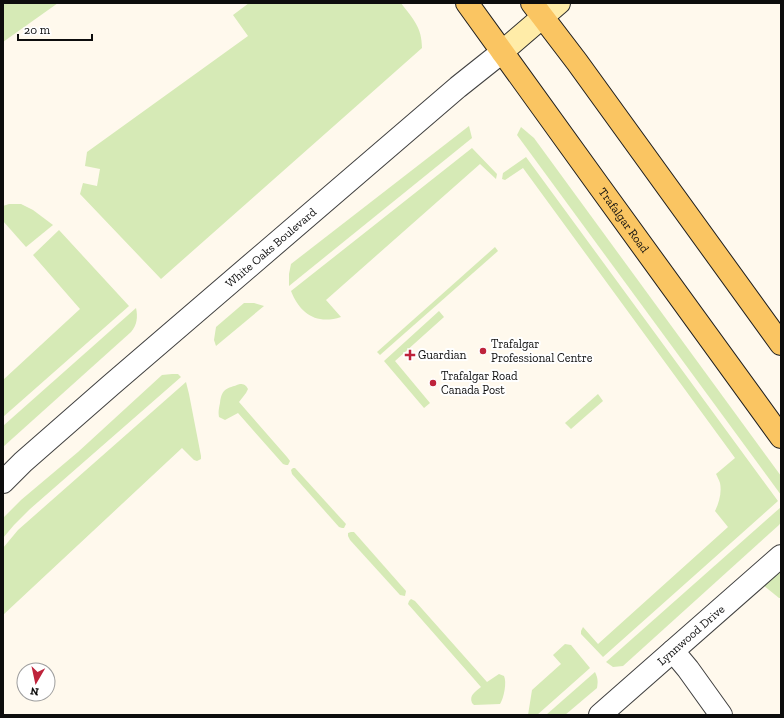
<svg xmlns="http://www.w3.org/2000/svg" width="784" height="718" viewBox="0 0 784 718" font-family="'Zilla Slab',serif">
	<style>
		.green { fill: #d6eab6 }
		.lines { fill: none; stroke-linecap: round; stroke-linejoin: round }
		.street-casing { stroke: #404040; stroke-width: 24 }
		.secondary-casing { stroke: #2f2f2f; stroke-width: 24 }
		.primary-casing { stroke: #1e1e1e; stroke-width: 24 }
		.street { stroke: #fff; stroke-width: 22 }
		.secondary { stroke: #ffeca8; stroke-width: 22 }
		.primary { stroke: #fac562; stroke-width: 22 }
		.poi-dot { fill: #be233b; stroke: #fff; stroke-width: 1.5 }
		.labels { text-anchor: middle; stroke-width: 4; stroke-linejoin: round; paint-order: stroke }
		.street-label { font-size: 12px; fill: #0d0d0d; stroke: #fff }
		.poi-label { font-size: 12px; fill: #0d0d0d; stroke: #fff; text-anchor: start }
	</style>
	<rect width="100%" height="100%" fill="#fff9ed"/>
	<g class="green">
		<path d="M3 3H58L3 42Z"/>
		<path d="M249 3H401C413 19 422 27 422 48L161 279 80 194 83 183 97 186 100 169 85 166 87 152 248 36 233 15Z"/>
		<path d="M469 126 472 138 289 286V274L291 264Z"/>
		<path d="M521 127 534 138 781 476V495L517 135Z"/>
		<path d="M472 148 497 174 496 179 480 164 326 300 341 317C317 325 300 314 291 291Z"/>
		<path d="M526 157 778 501 603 657 581 634V631L583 627 598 644 728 527 715 511C719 503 722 492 720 483 719 480 717 476 716 474L735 458 523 168 505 180 502 179 503 173Z"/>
		<path d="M9 204H21L33 210 53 225 26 247 3 221V206Z"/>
		<path d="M59 230 129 306 3 417V380L80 309 33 255Z"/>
		<path d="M495 247 498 251 380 355 377 352Z"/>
		<path d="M244 303H254L264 306 216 346 214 340 216 327Z"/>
		<path d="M136 308C138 317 137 325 131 332L3 447V426Z"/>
		<path d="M439 311 444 317 395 361 430 403 424 408 384 361Z"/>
		<path d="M172 374H178L181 377 30 509 14 525 3 538V518L21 500 78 452 162 375Z"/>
		<path d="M186 382 189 394 201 456V459L197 461 194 460 182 448 3 615V548L18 530Z"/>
		<path d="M240 384C244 384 246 385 248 389L246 393 239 402 287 457 290 461 288 465H286L283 464 238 413 225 420 219 417C218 412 219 408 220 403 222 388 226 389 240 384Z"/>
		<path d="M598 394 603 401 571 429 565 423Z"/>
		<path d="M293 468H295L346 524 344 528H342L339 527 292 474 291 470Z"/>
		<path d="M781 507V522L779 525 623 666 613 667 606 662Z"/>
		<path d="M351 532H354L406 591 405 596 400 595 350 540 348 536V533Z"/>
		<path d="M781 568V598H779L763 585Z"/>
		<path d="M411 599 415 601 487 682 499 674 504 676C507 682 504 698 500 704L474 705 472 703C469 695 475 692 481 687L408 604 409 601Z"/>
		<path d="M565 644 571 645 590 668 537 715H528L532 690 561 664 553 655Z"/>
		<path d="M595 672C598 678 598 682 597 688L565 715H546Z"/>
	</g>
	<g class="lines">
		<g class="street-casing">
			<g id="street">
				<path id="s1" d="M3 482 23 462 111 385 458 87 502 52"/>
				<path d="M673 651 688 669 721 715"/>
				<path id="s2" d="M600 715 781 556"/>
			</g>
		</g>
		<g class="secondary-casing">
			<path id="secondary" d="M502 52 559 3"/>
		</g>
		<g class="primary-casing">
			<g id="primary">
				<path id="s3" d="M467 3 599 186 781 437"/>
				<path d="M532 3 577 62 781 344"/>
			</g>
		</g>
		<use href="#street" class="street"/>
		<use href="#secondary" class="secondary"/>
		<use href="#primary" class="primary"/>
	</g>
	<g class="poi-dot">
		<circle cx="483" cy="351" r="4"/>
		<path d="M408 349h4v4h4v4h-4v4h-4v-4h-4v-4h4z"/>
		<circle cx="433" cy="383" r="4"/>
	</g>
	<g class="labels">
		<g class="street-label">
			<text dy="4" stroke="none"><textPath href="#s3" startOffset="268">Trafalgar Road</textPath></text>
			<text dy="4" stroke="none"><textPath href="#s1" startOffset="356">White Oaks Boulevard</textPath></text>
			<text dy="4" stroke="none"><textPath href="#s2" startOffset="121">Lynnwood Drive</textPath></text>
		</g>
		<g class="poi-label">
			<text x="491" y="348">Trafalgar<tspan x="491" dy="14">Professional Centre</tspan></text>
			<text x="418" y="359">Guardian</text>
			<text x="441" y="380">Trafalgar Road<tspan x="441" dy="14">Canada Post</tspan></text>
		</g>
	</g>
	<rect width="784" height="718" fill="none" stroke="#0d0d0d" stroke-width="8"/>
	<g transform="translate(36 682) rotate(189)"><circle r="19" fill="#ffffff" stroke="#9e9e9e"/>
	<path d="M0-3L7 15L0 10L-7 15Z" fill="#be233b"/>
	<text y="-6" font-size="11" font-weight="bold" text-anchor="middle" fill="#0d0d0d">N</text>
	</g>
	<path d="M18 34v6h74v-6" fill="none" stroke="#0d0d0d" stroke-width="2"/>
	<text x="24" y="34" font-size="12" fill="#0d0d0d" stroke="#ffffff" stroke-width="3" paint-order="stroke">20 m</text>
</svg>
